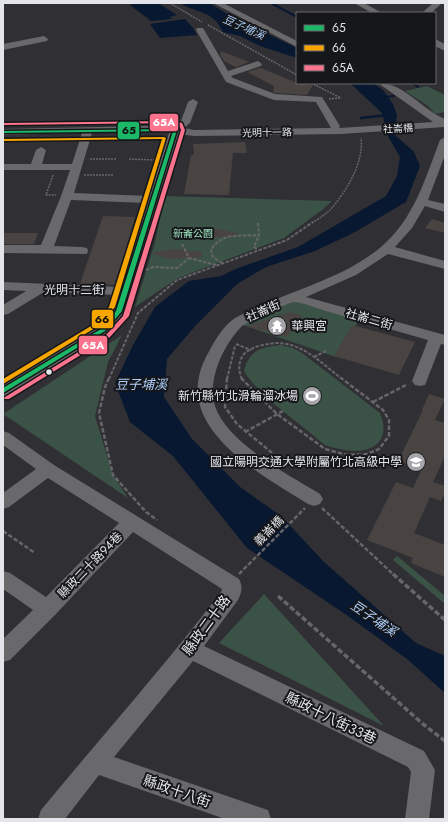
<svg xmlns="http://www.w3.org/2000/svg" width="448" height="822" viewBox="0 0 448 822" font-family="Jost,'Noto Sans TC',sans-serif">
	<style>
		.green { fill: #3b5246 }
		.water { fill: #071830 }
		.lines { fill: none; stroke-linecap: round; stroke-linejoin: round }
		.stream-far1 { stroke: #071830; stroke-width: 2 }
		.stream { stroke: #071830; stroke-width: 2.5 }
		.building { fill: #494441 }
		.path-far3 { stroke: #666669; stroke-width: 1.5; stroke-dasharray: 2 1; stroke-linecap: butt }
		.path-far2 { stroke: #666669; stroke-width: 2; stroke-dasharray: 3.5 1.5; stroke-linecap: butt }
		.path-far1 { stroke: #666669; stroke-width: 2.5; stroke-dasharray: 4.5 2; stroke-linecap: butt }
		.path { stroke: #666669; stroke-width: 3.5; stroke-dasharray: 5.5 2.5; stroke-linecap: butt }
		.minor { fill: #69686a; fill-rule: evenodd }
		.bus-1-casing { stroke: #16171a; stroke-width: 3 }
		.bus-2-casing { stroke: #16171a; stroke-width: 3 }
		.bus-3-casing { stroke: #16171a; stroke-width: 3 }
		.bus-1 { fill: #1ab867; fill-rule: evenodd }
		.bus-2 { fill: #f7a600; fill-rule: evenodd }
		.bus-3 { fill: #fc738d; fill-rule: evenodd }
		.bus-dot { fill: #e4e5ea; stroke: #16171a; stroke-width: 1.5 }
		.labels { text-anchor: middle; stroke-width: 4; stroke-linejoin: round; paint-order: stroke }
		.far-street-label { font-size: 10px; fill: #e4e5ea; stroke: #16171a }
		.far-park-label { font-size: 10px; fill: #a0e6c0; stroke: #16171a }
		.far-water-label { font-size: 11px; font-style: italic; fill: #aecffa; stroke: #16171a }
		.street-label { font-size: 12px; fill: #e4e5ea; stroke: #16171a }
		.poi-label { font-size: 12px; fill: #e4e5ea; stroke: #16171a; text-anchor: end }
		.water-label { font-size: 13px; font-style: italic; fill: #aecffa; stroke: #16171a }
		.near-street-label { font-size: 14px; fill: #e4e5ea; stroke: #16171a }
		.line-badge { stroke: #16171a; stroke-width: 1.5 }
		.badge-label { font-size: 11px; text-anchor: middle; font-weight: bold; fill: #fff }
		.pale-badge-label { font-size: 11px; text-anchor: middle; font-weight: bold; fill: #111 }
	</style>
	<rect width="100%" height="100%" fill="#2f2f34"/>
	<g class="green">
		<path d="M427 86 445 95V112L435 114 428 106 405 91Z"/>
		<path d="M165 196 332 201 322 210 284 238 178 278 135 307 155 242Z"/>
		<path d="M294 298 361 317 336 357 237 323Z"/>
		<path d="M122 335 108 362 95 416 113 475 128 498 3 414Z"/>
		<path d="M281 345 293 348 302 353 380 413C393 444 368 456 340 449 335 448 329 447 325 445 318 440 311 433 304 428 283 411 258 394 244 371 249 350 261 347 281 345Z"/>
		<path d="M397 556 445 596V604L393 560Z"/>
		<path d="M264 594 384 726 219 643Z"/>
	</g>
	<g class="water">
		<path d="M137 3H158L177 15 170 17 172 19 151 21 130 5Z"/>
		<path d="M180 3H209L229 15 297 48V58L260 46 240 36 223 32C213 10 198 14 180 3Z"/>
		<path d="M185 19 193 28 197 35 160 38 150 24Z"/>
		<path d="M350 83H373L383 90 393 104 397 115 395 135 414 152 420 166 406 202 355 232 315 251 266 267 237 284 196 325 167 359 164 397 192 439 240 487 281 516 324 562 416 643 445 656V693L407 659 348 616 247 548 173 456 130 422 115 383 133 345 155 307 189 281 221 276 238 268 298 247 386 196 397 176 400 157 388 136 382 113Z"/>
	</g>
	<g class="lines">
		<g class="stream-far1">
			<path d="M271 3 297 17"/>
			<path d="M413 83 418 87"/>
			<path d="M383 97 394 96"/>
		</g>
		<path class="stream" d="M361 118 388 115"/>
	</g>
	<g class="building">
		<path d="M221 51 249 62 236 67 224 61 220 54Z"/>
		<path d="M261 68 297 83 313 85 307 95 275 93 273 92 274 86 247 72Z"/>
		<path d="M245 142 247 153H233L229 195 184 194 191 155H194L193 144Z"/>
		<path d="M103 216 135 217 116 285 80 284Z"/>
		<path d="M432 219 445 223V233L425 228Z"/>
		<path d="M213 228 238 233V235L209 238 189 232Z"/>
		<path d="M3 233H38L34 244H3Z"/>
		<path d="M173 249 202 252V257L169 259 151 253Z"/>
		<path d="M290 312 303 316 287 337 247 326Z"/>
		<path d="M352 325 415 342 399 375 334 356Z"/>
		<path d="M429 394 445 399 435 420 445 423V456L433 482 445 486V493L441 501 430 497 414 533 445 545V577L411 563 413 558 367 540 396 482 413 488 422 469 398 461 423 410H422Z"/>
	</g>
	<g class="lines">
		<g class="path-far3">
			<path d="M170 3 202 22"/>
			<path d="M208 25 297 75"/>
			<path d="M311 83 341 98"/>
			<path d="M329 99 340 98"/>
			<path d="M90 159H117"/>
			<path d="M129 159 154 160"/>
			<path d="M53 175 46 195H56"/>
			<path d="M84 175H114"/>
			<path d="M312 223C318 219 325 215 330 210 346 192 364 163 361 138"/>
		</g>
		<g class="path-far2">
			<path d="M258 223 259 235 254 247 258 250"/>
			<path d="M182 244 189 258 216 265"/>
			<path d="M222 263 213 257 211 250C223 231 240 237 259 235"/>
			<path d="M146 270 153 267 177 268 189 258"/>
			<path d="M236 344 251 350"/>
			<path d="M314 357 326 351"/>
			<path d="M109 379 138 313 177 280 287 240 313 222"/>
			<path d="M227 379 235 346"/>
			<path d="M242 379C238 370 238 360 245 353 251 348 260 345 268 344 298 338 320 362 342 379"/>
		</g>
		<g class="path-far1">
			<path d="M109 378 105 387 99 413 113 475 146 512 157 520"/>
			<path d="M227 378 225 407 237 424 288 466"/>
			<path d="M241 378 277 414 325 449 347 455 367 454 379 449 389 436V420L383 410 341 378"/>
			<path d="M373 402 408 384"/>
			<path d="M245 432 283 411"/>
			<path d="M322 508 394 575"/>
			<path d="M3 531 35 553"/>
			<path d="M239 574 305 508"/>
		</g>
		<g class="path">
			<path d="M393 574 445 620"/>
			<path d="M278 596 423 724 445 741"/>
		</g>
		<g class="minor">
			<path d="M213 3H223L297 41V47Z"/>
			<path d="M354 3H364L382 13H372Z"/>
			<path d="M433 3H442L431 13H422Z"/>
			<path d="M197 28H203L228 71 258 61 262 64 261 66 231 76 233 78 275 94 322 97 340 126 339 128 433 122 378 83C405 83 422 110 445 119V127L341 134 194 136 179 134 126 311 108 333 9 395 3 396V384L98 327 112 310 117 295 44 292 8 314 3 315V305L26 291 3 290V282L120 287 146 203 71 200 54 246 82 247 87 248 88 251 87 254 3 253V245H41L61 196 70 170H3V164H31L36 150 41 147 46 150 42 164H72L82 133 3 135V129L148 126 173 127 181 121 188 102 193 99 198 102 190 123 184 128 194 130 331 128 316 102 274 100 226 82 196 30ZM148 132 169 133 149 196 74 193 92 133Z"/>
			<path d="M44 36 48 39 47 41 3 50V44Z"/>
			<path d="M435 39 445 44V51L435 46Z"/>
			<path d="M445 137V155L428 200 445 204V212L425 206 412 228 395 247 445 261V269L388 254 356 275 306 297 445 335V345L441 344 425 385 420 386 415 385 412 381 428 340C394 330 360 321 326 311 318 309 302 302 294 302 287 303 248 322 242 326 238 330 235 334 232 338 219 356 208 384 215 406 227 443 289 475 320 494L323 499 320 504 314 506 308 504C259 473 170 427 206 357 213 344 222 326 235 318 282 292 339 282 381 247 414 219 425 179 440 140Z"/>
			<path d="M3 431 9 433 54 465 239 579C243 587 242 592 238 600L204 646 424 751 435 770 429 819H405L411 772 408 767 193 661 114 757 259 807 268 810 271 819H225L99 775 65 819H38L41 810C101 737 164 667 221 592L222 589 133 532 55 615 10 660 3 662V639L33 610 3 589V571L10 573 46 597 119 523 48 478 9 507 3 509V493L36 469 3 445Z"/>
		</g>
		<g class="bus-1-casing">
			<path id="bus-1" d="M175 129 177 130 122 311 105 331 3 393V388L101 329 116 311 173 131 3 133V131Z"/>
		</g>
		<g class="bus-2-casing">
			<path id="bus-2" d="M164 137 166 138 115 307 100 325 3 384V379L96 323 109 307 162 139 3 141V139Z"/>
		</g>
		<g class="bus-3-casing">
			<path id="bus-3" d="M175 121 182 123 185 130 129 316 110 337 9 399H5L4 398 5 397 106 335 123 316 181 130 179 125 175 123 3 125V123Z"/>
		</g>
		<use href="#bus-1" class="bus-1"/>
		<use href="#bus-2" class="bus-2"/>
		<use href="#bus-3" class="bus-3"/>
	</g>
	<defs>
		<g id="temple-disc" transform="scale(1)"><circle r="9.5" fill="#a5a5aa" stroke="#16171a"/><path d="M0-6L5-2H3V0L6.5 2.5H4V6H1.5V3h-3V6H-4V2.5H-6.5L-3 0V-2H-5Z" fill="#fff"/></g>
		<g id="stadium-disc" transform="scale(1)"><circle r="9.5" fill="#a5a5aa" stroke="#16171a"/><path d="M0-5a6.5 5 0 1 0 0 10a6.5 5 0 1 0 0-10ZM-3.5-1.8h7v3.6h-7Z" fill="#fff"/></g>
		<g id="school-disc" transform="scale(1)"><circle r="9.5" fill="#a5a5aa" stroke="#16171a"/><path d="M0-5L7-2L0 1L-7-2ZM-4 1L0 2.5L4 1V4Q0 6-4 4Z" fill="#fff"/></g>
	</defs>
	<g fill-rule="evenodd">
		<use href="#temple-disc" x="277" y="326"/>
		<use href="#stadium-disc" x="312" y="396"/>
		<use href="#school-disc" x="416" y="462"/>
	</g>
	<circle class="bus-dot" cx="49" cy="372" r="3.5"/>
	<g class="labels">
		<g class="far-street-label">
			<text transform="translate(398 128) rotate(-3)" y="4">社崙橋</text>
			<text transform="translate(267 132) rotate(-1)" y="4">光明十一路</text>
		</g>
		<g class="far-park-label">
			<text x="193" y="237">新崙公園</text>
		</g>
		<g class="far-water-label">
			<text transform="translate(244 27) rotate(24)" y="4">豆子埔溪</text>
		</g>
		<g class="street-label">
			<text x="74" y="294">光明十二街</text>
			<text transform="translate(263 311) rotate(-24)" y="4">社崙街</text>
			<text transform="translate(369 319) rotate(16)" y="4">社崙二街</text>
			<text transform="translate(269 531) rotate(-45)" y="4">義崙橋</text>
			<text transform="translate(90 565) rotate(-46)" y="4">縣政二十路94巷</text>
		</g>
		<g class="poi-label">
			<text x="291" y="330" text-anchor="start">華興宮</text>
			<text x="298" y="400">新竹縣竹北滑輪溜冰場</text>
			<text x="402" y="466">國立陽明交通大學附屬竹北高級中學</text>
		</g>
		<g class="water-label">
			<text x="141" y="389">豆子埔溪</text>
			<text transform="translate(374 618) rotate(34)" y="5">豆子埔溪</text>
		</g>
		<g class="near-street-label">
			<text transform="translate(206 625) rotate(-54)" y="5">縣政二十路</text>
			<text transform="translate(331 718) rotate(26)" y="5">縣政十八街33巷</text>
			<text transform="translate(177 791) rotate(19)" y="5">縣政十八街</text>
		</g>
	</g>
	<g class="line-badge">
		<rect x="149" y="113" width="30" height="19" rx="4" fill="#fc738d"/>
		<rect x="117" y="121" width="23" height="19" rx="4" fill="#1ab867"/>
		<rect x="91" y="309" width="23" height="20" rx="4" fill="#f7a600"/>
		<rect x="78" y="335" width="30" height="20" rx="4" fill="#fc738d"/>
	</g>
	<g class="badge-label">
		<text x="164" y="126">65A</text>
		<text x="93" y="349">65A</text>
	</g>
	<g class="pale-badge-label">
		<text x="129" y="134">65</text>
		<text x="102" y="323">66</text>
	</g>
	<rect width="448" height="822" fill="none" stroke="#e4e5ea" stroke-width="8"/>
	<rect x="296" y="12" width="140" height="72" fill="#16171a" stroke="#68696d"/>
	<rect x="304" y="25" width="20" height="6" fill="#1ab867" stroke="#68696d"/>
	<text x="332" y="32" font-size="12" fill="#e4e5ea">65</text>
	<rect x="304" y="45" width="20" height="6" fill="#f7a600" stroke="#68696d"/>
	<text x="332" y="52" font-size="12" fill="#e4e5ea">66</text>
	<rect x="304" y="65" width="20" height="6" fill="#fc738d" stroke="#68696d"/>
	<text x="332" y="72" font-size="12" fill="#e4e5ea">65A</text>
</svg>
